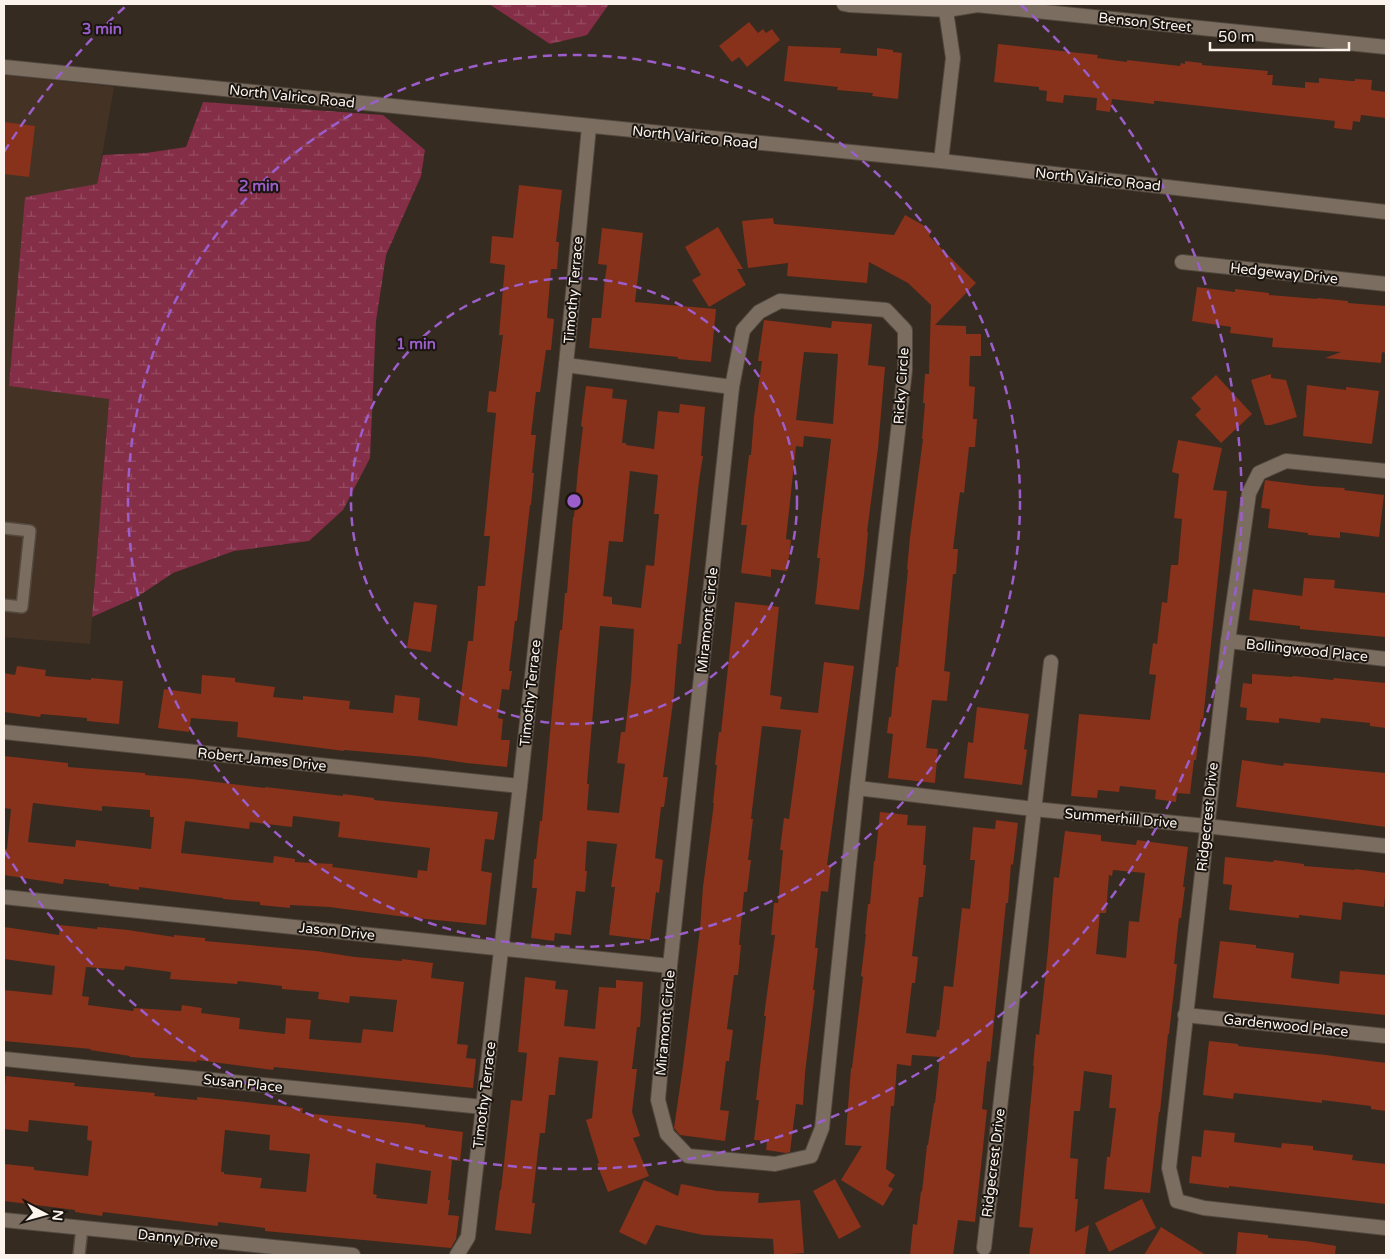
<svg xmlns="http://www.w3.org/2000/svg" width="1390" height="1259" viewBox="0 0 1390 1259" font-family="'Varela Round',sans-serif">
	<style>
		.built { fill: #443324 }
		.wetland { fill: url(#wetland-marsh) }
		.building { fill: #88311b; fill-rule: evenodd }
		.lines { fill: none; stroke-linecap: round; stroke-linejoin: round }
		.service-casing { stroke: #53493f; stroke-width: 14 }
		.minor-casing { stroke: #53493f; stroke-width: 16 }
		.tertiary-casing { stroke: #53493f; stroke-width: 16 }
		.service { stroke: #7b6e61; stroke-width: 11 }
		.minor { stroke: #7b6e61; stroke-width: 14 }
		.tertiary { stroke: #7b6e61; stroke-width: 14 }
		.ring { fill: none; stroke: #9b5eca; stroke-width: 2.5; stroke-dasharray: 9 6 }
		.labels { text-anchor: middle; stroke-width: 4; stroke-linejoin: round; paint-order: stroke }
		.street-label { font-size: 14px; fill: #fbf3ec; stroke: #1a1510 }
		.centre { fill: #9b5eca; stroke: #1a1510; stroke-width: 2.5 }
		.ring-label { font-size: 15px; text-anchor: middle; font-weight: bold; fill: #9b5eca; stroke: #1a1510; stroke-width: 4; stroke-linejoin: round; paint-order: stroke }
	</style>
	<defs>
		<pattern id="wetland-marsh" width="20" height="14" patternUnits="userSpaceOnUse" patternTransform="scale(1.25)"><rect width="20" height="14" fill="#842e48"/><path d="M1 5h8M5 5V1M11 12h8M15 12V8" fill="none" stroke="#964d63"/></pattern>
	</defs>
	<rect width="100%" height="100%" fill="#362b20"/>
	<path class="built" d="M4 75 114 87 97 184 9 385 109 398 90 644 4 637Z"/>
	<g class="wetland">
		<path d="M489 4H609L587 35 550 44Z"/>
		<path d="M203 102 383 115 425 150 421 176 386 255 376 321 370 458 343 510 309 541 234 551 173 573 137 597 92 617 109 399 9 386 25 197 97 184 103 155 146 153 186 147Z"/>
	</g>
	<g class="building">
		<path d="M749 22 758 33 763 29 766 33 772 29 780 40 747 67 739 57 732 62 719 46Z"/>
		<path d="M998 44 1098 55 1097 58 1127 62V60L1180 66 1181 63 1185 64V61L1202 63V65L1268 71 1267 75H1273L1272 85 1305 88V82L1319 83V78L1351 81H1355V79L1372 80 1371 90 1386 92V118L1361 115 1360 122 1353 121 1352 130 1334 128 1335 121 1157 101H1154V104L1112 99 1110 112 1096 110 1097 98 1064 95 1063 103 1046 101 1047 91 1039 90V87L994 82Z"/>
		<path d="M788 46 841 48 840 53 877 56V48L893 50V52L902 53 898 99 872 96 873 93 837 90 838 87 784 81Z"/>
		<path d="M4 122 35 126 29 177 4 174Z"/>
		<path d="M519 185 562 190 556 242H559L557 269H551L547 318 554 319 551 350H546L540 392H536L531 435H536L532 473H534L531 505H530L517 621H515L509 671H512L509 690 502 689 498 718 503 719 501 740H510L507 767 466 763 426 757 344 750V751L237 737 238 722 191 718 189 732 158 728 164 689 201 694 202 675 235 678V682L275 687 273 697 303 700V696L350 701 349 709 393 713 395 695 420 698 418 720 457 726 468 641H473L478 586H485L490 536H484L496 413 487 412 489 391 496 392 503 335H499L505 265 490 263 492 236 513 238Z"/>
		<path d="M905 215 932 230 929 236 976 283 935 325 966 326V334H981V356H970L969 386 975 387 973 419H977L975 447H969L964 493 960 492 953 549H958L956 574H953L944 671 950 672 947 701 932 700 926 748 938 749 935 783 888 778 893 734 887 733 889 717H891L896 667H898L908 570 907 569 910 537 923 439H922L925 403H923L925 374H929L931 305 908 283 869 262 867 283 787 276 788 263 748 268 742 221 773 218 774 224 894 235Z"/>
		<path d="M718 227 743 269H737L746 285 709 307 692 280 701 275 685 247Z"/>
		<path d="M602 228 643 233 635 302 716 309 711 362 678 359V357L589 348 592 318H601L605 279 607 265 598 264Z"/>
		<path d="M1197 287 1235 292V289L1269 293V295L1317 299V298L1348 301V303L1386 306V353L1382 352 1381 363 1325 358 1341 352 1272 347 1273 338 1230 333 1231 327 1192 321Z"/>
		<path d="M764 320 831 328 832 321 872 324 868 365 885 367 878 448 867 532H868L864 575 859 610 815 604 820 558H817L831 439 804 436 803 447 796 446 786 539 791 540 787 571 771 569V577L741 573 747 525H741L749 455H751L754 417 762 361H758ZM804 352 838 354 833 424 796 420Z"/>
		<path d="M1271 374V378L1286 380 1297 417 1271 425H1265L1251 380Z"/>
		<path d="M1216 375 1252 414 1221 443 1195 415 1201 409 1191 398Z"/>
		<path d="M1307 385 1346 390V387L1379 391 1372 444 1303 436Z"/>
		<path d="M586 386 613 389 612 398 627 400 622 443H626V445L654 449 658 411 679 413 680 404 705 407 701 456H703L699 481 681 644H678L674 695 663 777H668L664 807H661L655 858 663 860 659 893 656 892 650 940 609 935 615 887H611L617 844 587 841 585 871H587L585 892 576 891 571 935 555 933 554 941 531 938 537 888H532L534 859H536L540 821H542L556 668 560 630H562L565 593H567L573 517H574L578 469 583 427 581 426ZM630 471 658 475 654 514H659L654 566 646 565 641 608 612 604V597L603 596 609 541 623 542ZM600 626 634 629 631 681 625 732H621L617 763 625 764 619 813 587 810 589 784H587Z"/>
		<path d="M1178 440 1222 448 1213 490 1227 491 1203 720 1201 719 1196 760H1194L1190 794 1177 793 1176 802 1155 799 1156 790 1120 786 1119 792 1098 790 1097 798 1071 796 1079 714 1150 720 1156 675 1149 674 1153 643 1157 644 1162 602 1167 603 1171 565H1178L1182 519 1174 518 1179 474 1172 472Z"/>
		<path d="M1265 480 1312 486 1345 488 1344 490 1384 495 1379 537 1340 532V538L1308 535V533L1268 528 1270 509 1261 508Z"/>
		<path d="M1304 578 1335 580 1334 588 1386 593V637L1300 629V626L1249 620 1253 589 1302 596Z"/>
		<path d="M414 602 437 605 431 652 407 648Z"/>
		<path d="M735 602 779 607 770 695 782 697 780 709 818 713 824 662 854 666 827 865H831L828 892 821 891 815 948H818L813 990H815L805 1073 803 1105 796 1104 790 1152 786 1153 766 1150 767 1141 754 1140 759 1100H756L766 1016H764L775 935H771L774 903H778L783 850H780L784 818 789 819 801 730 762 726 751 819H753L748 860H751L747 892H744L739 945H741L738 975H734L727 1029 733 1030 729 1061H726L720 1110 729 1111 725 1141 680 1135 674 1128 683 1066 700 929 703 887 714 803H713L717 765H715L719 732H721Z"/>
		<path d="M17 666 46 670 45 676 91 680V678L123 681 119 724 87 721V718L41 714 40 717 4 712V673L15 675Z"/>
		<path d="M1252 674 1292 677 1293 676 1333 680 1334 678 1386 683V728L1370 726V723L1321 718 1320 723 1279 718V723L1246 720 1247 708 1240 707 1243 683 1252 684Z"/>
		<path d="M977 707 1029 714 1024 749 1027 750 1022 785 964 778 968 742 973 743Z"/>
		<path d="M4 756 68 763V767L145 773V775L192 779 265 788V787L343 796V794L374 798V800L498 812 494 840 485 839 481 871 492 873 486 925 406 917 329 907 290 905V908L260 905V902L223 899V898L139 887V890L109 886V884L64 879 63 884 4 875V849H7L11 809 4 808ZM33 803 102 811V806L150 810V817H154L151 849 76 840 75 847 28 842ZM293 816 340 822 338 837 430 848 427 871 418 870 417 878 332 867 333 864 295 862V859L274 856 273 863 181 853 185 821 249 829 250 822 292 827Z"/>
		<path d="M1242 760 1283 766 1284 763 1386 773V827L1236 807Z"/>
		<path d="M880 812 908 815 907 825 926 826 923 865H926L923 897H919L912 956 918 957 915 983H912L906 1033 936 1037 937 1030H939L944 986 953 987 962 908 970 909 975 860H970L973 827 995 829 996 820 1018 823 1013 865 1011 864 1008 903H1006L990 1062 987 1061 982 1109 987 1110 975 1222 958 1220 953 1255H910L913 1224 917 1225 921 1191 922 1192 927 1145H928L934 1103H935L940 1057 912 1055 911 1066 897 1064 894 1106H891L886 1169 895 1175 888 1186 893 1189 883 1206 841 1180 862 1146 845 1145 851 1068H852L863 977 861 976 866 934H865L868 904H870L874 861H875Z"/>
		<path d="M1065 831 1101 835V841L1136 845 1137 840 1188 847 1183 887H1185L1181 918H1179L1174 964H1177L1169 1034H1168L1160 1112H1159L1150 1193 1104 1189 1107 1157H1110L1116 1108H1109L1112 1075 1084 1071 1080 1111H1074L1070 1158 1078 1159 1075 1199H1078L1075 1232 1089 1225 1085 1255H1029L1033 1228 1019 1227 1034 1066H1033L1036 1034 1039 1035 1048 950 1054 877 1059 878ZM1113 870 1145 873 1139 922 1129 921 1126 958 1096 954 1100 913H1106L1109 875 1112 876Z"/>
		<path d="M1225 857 1273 862 1274 860 1304 864V866L1355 870V869L1386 873V886L1384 907 1343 902 1341 920 1299 915V918L1229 910 1232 885 1223 884Z"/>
		<path d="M60 925 97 929V927L128 930 174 937V935L205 938V941L316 951 355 957 402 961V959L433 963 431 978 464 982 457 1044 468 1045 466 1058 476 1059 473 1088 274 1067 273 1070 197 1060V1062L130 1057V1056L90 1050 91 1049 4 1041V990L52 995 55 966 4 959V927L59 935ZM125 966 171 972 170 979 237 984 238 981 282 986V989L319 992 318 999 349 1003 350 996 397 1000 393 1032 363 1029 361 1043 309 1039 311 1020 286 1018 285 1034 239 1029 240 1018 201 1013 202 1008 182 1005 181 1011 134 1008 133 1011 88 1005 89 997 82 996 86 967 124 970Z"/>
		<path d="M1220 941 1256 945V948L1294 953 1291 978 1339 984 1340 971 1386 975V1015L1213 998Z"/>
		<path d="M525 977 556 981 555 989 568 990 564 1026 595 1029 599 987 616 988V980L643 982 640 1027H637L632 1069H637L632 1112 640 1136 633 1138 649 1176 608 1192 597 1164 599 1163 586 1120 592 1118 598 1061 559 1057 555 1095H549L545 1133H540L532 1203H535L531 1234 495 1230 500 1190H501L511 1100 522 1101 527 1053 518 1052Z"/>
		<path d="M1209 1041 1238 1044V1046L1326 1055 1386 1063V1111L1371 1109V1106L1322 1100V1103L1234 1093 1233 1099 1203 1095Z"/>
		<path d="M6 1076 75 1083 74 1086 155 1093 154 1096 197 1100V1097L303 1108 302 1113 409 1123 425 1125V1127L463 1132 460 1161 452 1160 448 1200H450L448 1215 459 1216 456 1239 451 1248 265 1231V1228L218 1222V1226L103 1212 102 1216 75 1212V1210L4 1201V1164L34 1167V1170L88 1176 92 1141 87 1140 88 1126 29 1120 28 1132 4 1129V1094ZM225 1130 270 1135 269 1150 310 1154 306 1192 260 1188 262 1178 224 1174V1172H221ZM376 1163 431 1171 427 1204 376 1198 377 1195 373 1194Z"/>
		<path d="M1204 1130 1235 1133 1234 1142 1281 1148 1282 1143 1313 1146V1150L1353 1155 1352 1160 1386 1164V1204L1229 1186V1188L1189 1183 1192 1156 1201 1157Z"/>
		<path d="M835 1179 861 1227 839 1239 813 1191Z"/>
		<path d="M644 1180 678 1196 681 1184 717 1191 759 1193 758 1203 800 1200 804 1253 774 1255 773 1239 703 1235 656 1225 646 1245 619 1232Z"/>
		<path d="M1142 1199 1156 1228 1109 1252 1095 1223Z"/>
		<path d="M1161 1227 1206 1255H1144Z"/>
		<path d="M1238 1232 1268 1235V1238L1306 1241 1336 1246 1335 1255H1236Z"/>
	</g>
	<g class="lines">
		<g class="service-casing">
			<g id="service">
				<path d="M4 528 30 531 22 607 4 605"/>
				<path d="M79 1255 82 1228"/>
			</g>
		</g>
		<g class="minor-casing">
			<g id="minor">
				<path d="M844 4 849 5 947 10 977 5 1386 47"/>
				<path d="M941 161 953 58 945 4"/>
				<path d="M1182 262 1386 284"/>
				<path d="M780 301 886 310 905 330V370L857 788 822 1128 811 1156 775 1164 688 1156 667 1134 658 1100 670 966 732 387 743 330 759 312Z"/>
				<path d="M566 365 732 387"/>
				<path d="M1386 471 1286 461 1259 473 1249 493 1228 641 1169 1168 1177 1201 1204 1208 1386 1228"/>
				<path d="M1228 641 1386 659"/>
				<path d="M4 732 520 786"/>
				<path d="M857 788 1034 809 1206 826 1386 846"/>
				<path d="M4 897 670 966"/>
				<path d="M1185 1015 1386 1036"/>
				<path d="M4 1059 483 1107"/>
				<path d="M4 1220 353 1255"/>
				<path d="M984 1248 1051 662"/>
				<path d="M457 1255 468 1237 520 786 566 365 589 127"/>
			</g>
		</g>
		<g class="tertiary-casing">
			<path id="tertiary" d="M4 67 941 161 1386 212"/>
		</g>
		<use href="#service" class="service"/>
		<use href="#minor" class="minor"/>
		<use href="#tertiary" class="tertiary"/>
	</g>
	<g class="ring">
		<circle cx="574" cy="501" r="223"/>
		<circle cx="574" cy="501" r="446"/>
		<path d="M4 152A668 668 0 0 1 127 5M1021 5A668 668 0 1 1 4 850"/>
	</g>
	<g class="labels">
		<g class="street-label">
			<text transform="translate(1145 22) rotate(6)" y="5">Benson Street</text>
			<text transform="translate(292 96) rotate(6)" y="5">North Valrico Road</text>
			<text transform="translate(695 137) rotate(6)" y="5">North Valrico Road</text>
			<text transform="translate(1098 179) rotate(6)" y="5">North Valrico Road</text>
			<text transform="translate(1284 273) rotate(6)" y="5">Hedgeway Drive</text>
			<text transform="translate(573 290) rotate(-85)" y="5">Timothy Terrace</text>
			<text transform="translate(901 386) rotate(-86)" y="5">Ricky Circle</text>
			<text transform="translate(707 620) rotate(-84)" y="5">Miramont Circle</text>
			<text transform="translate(1307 650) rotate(6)" y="5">Bollingwood Place</text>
			<text transform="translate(530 693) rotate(-84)" y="5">Timothy Terrace</text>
			<text transform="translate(262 759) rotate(6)" y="5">Robert James Drive</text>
			<text transform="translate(1207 817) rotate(-84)" y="5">Ridgecrest Drive</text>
			<text transform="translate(1121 818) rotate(5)" y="5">Summerhill Drive</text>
			<text transform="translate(337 931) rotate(6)" y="5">Jason Drive</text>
			<text transform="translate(665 1023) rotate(-85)" y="5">Miramont Circle</text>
			<text transform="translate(1286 1025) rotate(6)" y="5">Gardenwood Place</text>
			<text transform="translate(243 1083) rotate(6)" y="5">Susan Place</text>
			<text transform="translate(484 1095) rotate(-83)" y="5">Timothy Terrace</text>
			<text transform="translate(993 1163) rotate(-83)" y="5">Ridgecrest Drive</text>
			<text transform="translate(178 1238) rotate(6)" y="5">Danny Drive</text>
		</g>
	</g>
	<circle cx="574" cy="501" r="8" class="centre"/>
	<g class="ring-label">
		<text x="102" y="34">3 min</text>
		<text x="259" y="191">2 min</text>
		<text x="416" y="349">1 min</text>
	</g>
	<rect width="1390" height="1259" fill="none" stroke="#fbf3ec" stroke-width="10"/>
	<g transform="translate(45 1214) rotate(96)" stroke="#1a1510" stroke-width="4" paint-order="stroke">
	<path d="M0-4L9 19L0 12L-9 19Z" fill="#fbf3ec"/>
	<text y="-8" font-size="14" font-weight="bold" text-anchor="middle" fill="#fbf3ec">N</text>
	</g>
	<path d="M1210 42v8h139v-8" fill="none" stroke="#fbf3ec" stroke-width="2.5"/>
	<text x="1218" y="42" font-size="15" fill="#fbf3ec" stroke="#1a1510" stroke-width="4" paint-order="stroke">50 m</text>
</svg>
